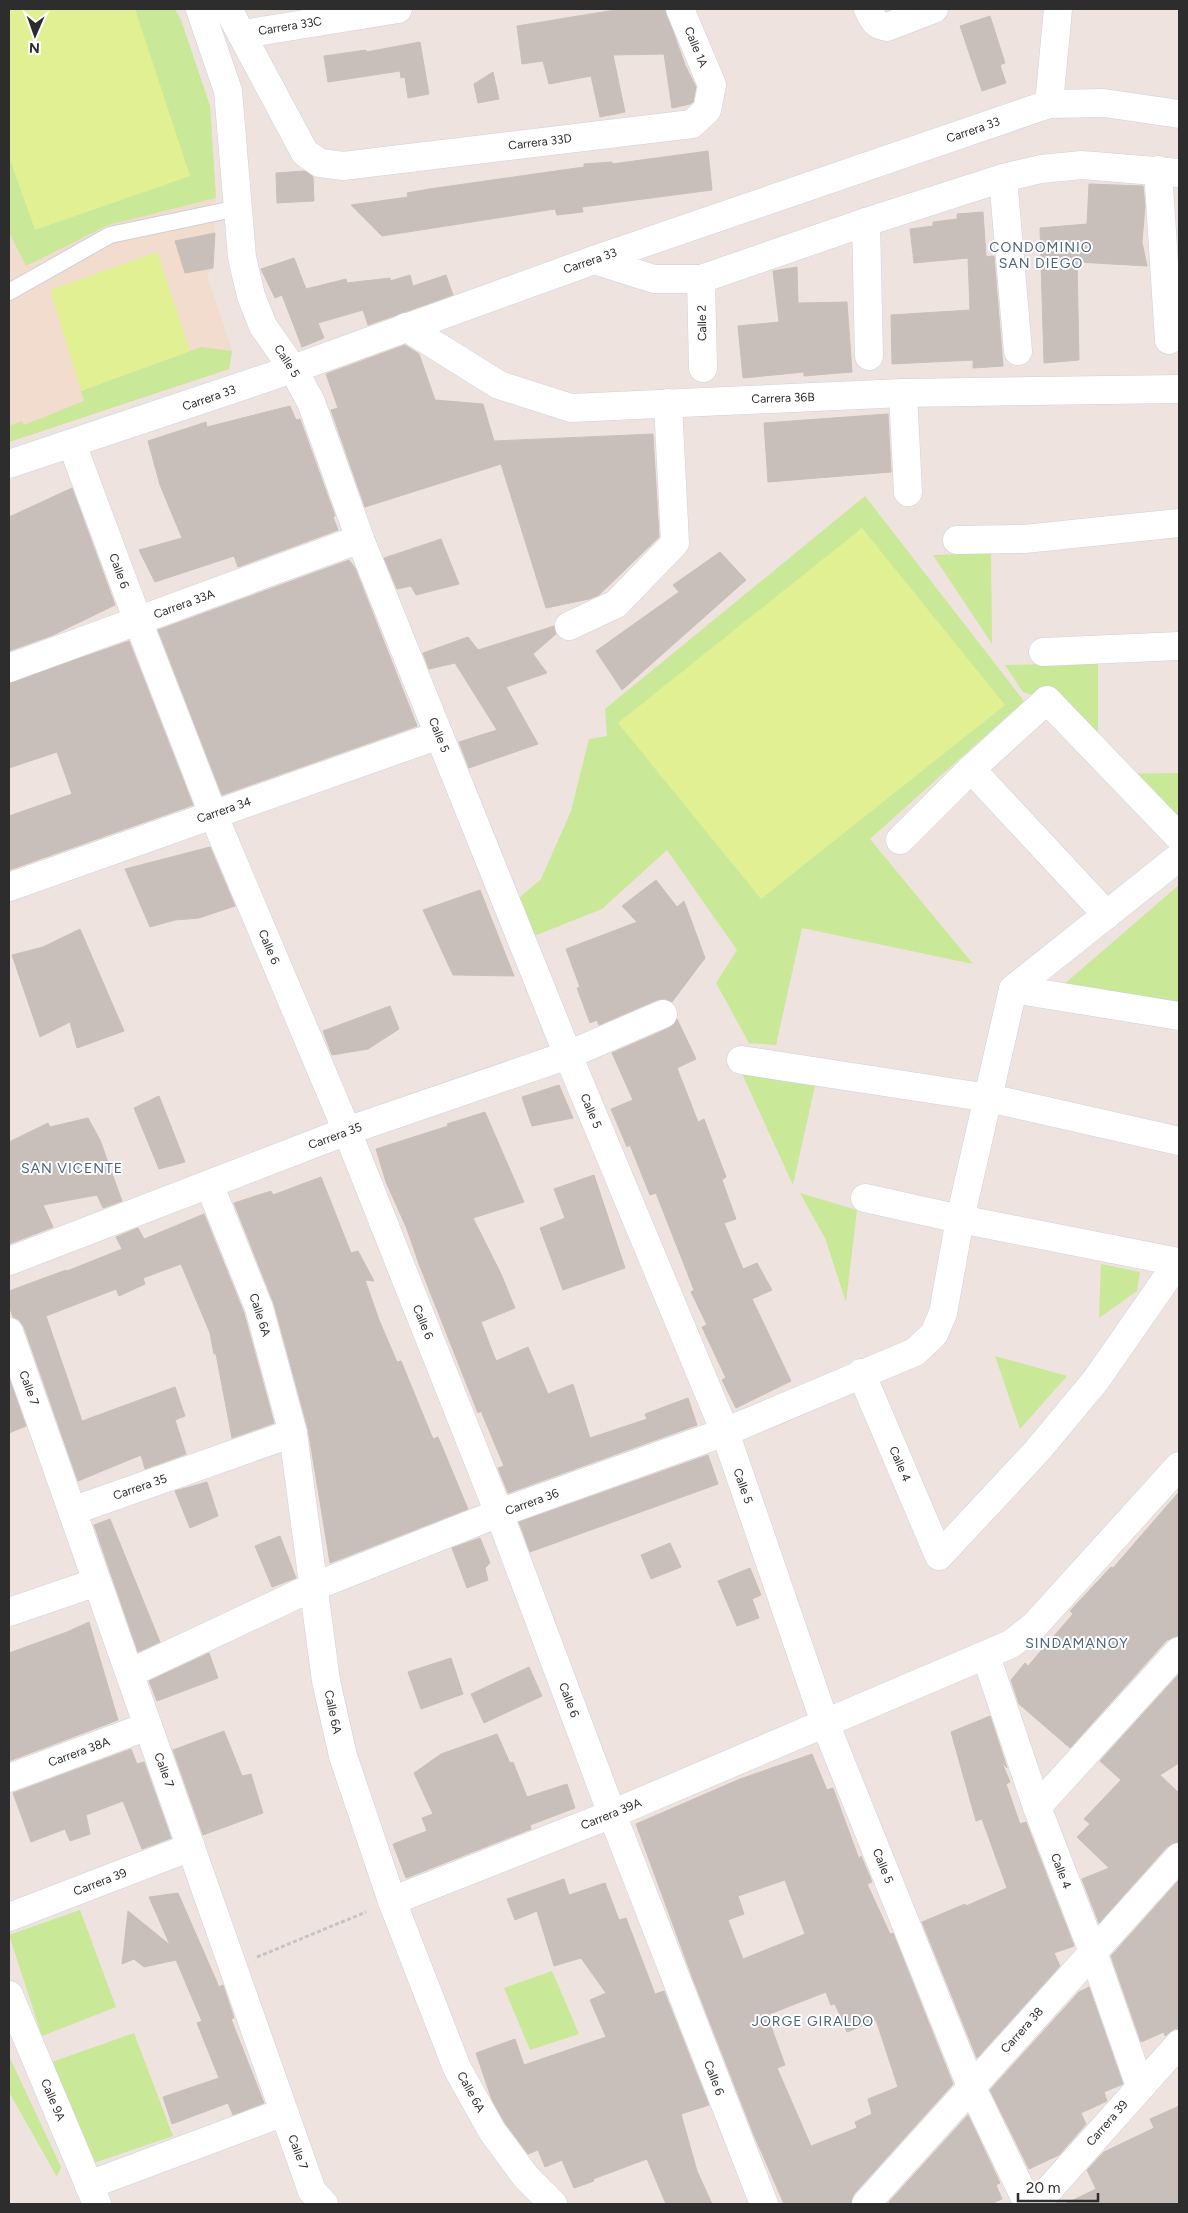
<svg xmlns="http://www.w3.org/2000/svg" width="1188" height="2213" viewBox="0 0 1188 2213" font-family="Figtree,sans-serif">
	<style>
		.education { fill: #f1dccd }
		.green { fill: #c9e898 }
		.pitch { fill: #e2f094 }
		.building { fill: #c8bfba; stroke: #cbbfb8; fill-rule: evenodd }
		.lines { fill: none; stroke-linecap: round; stroke-linejoin: round }
		.lane-casing { stroke: #cad2db; stroke-width: 18 }
		.street-casing { stroke: #cad2db; stroke-width: 29 }
		.path { stroke: #c4c4c4; stroke-width: 3; stroke-dasharray: 4 2.5; stroke-linecap: butt }
		.lane { stroke: #fff; stroke-width: 16 }
		.street { stroke: #fff; stroke-width: 28 }
		.labels { text-anchor: middle; stroke-width: 4; stroke-linejoin: round; paint-order: stroke }
		.street-label { font-size: 12px; fill: #2d2d2d; stroke: #fff }
		.neighbourhood-label { font-size: 14px; letter-spacing: 1px; fill: #4a6381; stroke: #fff }
	</style>
	<rect width="100%" height="100%" fill="#efe3df"/>
	<path class="education" d="M9 9H175L181 20 210 106 216 198 213 268 207 275 232 351 229 369 9 442Z"/>
	<g class="green">
		<path d="M9 9H175L181 20 210 106 216 198 108 225 26 266 9 232Z"/>
		<path d="M201 347 232 351 229 369 9 442V426L22 421 24 425 84 401 81 391Z"/>
		<path d="M865 496 1024 701 870 839 973 964 802 928 776 1045 749 1043 716 983 737 950 667 850 602 909 534 936 519 898 541 879 571 811 589 739 607 736 605 709Z"/>
		<path d="M991 553 992 644 933 555Z"/>
		<path d="M1098 663V758L1042 698 1023 692 1005 665Z"/>
		<path d="M1179 773V820L1114 774Z"/>
		<path d="M1179 885V1011L1062 986Z"/>
		<path d="M737 1063 816 1081 793 1185Z"/>
		<path d="M800 1193 857 1210 846 1302 825 1238Z"/>
		<path d="M1101 1264 1140 1272 1137 1291 1099 1318Z"/>
		<path d="M995 1356 1067 1376 1020 1429Z"/>
		<path d="M80 1910 116 2007 42 2036 9 1935Z"/>
		<path d="M552 1971 579 2034 530 2050 504 1988Z"/>
		<path d="M134 2033 173 2136 94 2163 52 2062Z"/>
		<path d="M9 2056 61 2167 57 2177 9 2092Z"/>
	</g>
	<g class="pitch">
		<path d="M9 9H135L190 176 35 230 9 157Z"/>
		<path d="M157 252 190 351 81 391 50 290Z"/>
		<path d="M862 528 1005 705 761 899 618 723Z"/>
	</g>
	<g class="building">
		<path d="M621 9H665L685 65 696 87 693 102 690 104 672 108 664 54 613 55 625 112 600 117 591 76 549 84 543 61 522 64 517 26Z"/>
		<path d="M990 16 1005 63 1000 65 1006 83 982 91 960 26Z"/>
		<path d="M420 42 429 94 408 98 405 77 401 78 400 71 328 82 324 56 366 50V52Z"/>
		<path d="M493 72 499 99 478 103 474 84Z"/>
		<path d="M708 151 712 190 582 207 583 212 557 215 555 209 382 236 351 205 408 197 407 193 429 189 584 167V164L612 162V164Z"/>
		<path d="M305 171 313 177 314 201 277 203 276 173Z"/>
		<path d="M1089 184 1143 186 1145 206 1142 242 1147 266 1077 262 1079 360 1044 363 1040 228 1087 224Z"/>
		<path d="M983 212 986 256 978 257 994 256 1003 366 973 368V360L892 364 891 315 970 310 968 258 914 263 910 229 933 226V222L957 219V214Z"/>
		<path d="M215 233 213 268 185 273 175 241Z"/>
		<path d="M294 258 306 289 346 279 347 283 390 278V281L410 275 413 286 446 275 453 295 368 325 363 310 318 323 324 338 302 347 282 295 275 298 261 269Z"/>
		<path d="M797 267 798 303 847 302 852 372 804 376V372L743 378 738 326 779 322 773 271Z"/>
		<path d="M405 345 419 354 435 400 483 404 494 441 653 434 659 537 599 595 589 599 546 608 501 464 365 507 331 410 338 408 326 374Z"/>
		<path d="M290 406 296 420 300 419 335 516 333 517 338 530 238 567 234 556 155 582 139 550 182 538 160 485 148 441 206 422 207 427Z"/>
		<path d="M888 414 891 472 768 482 764 423Z"/>
		<path d="M72 488 115 605 53 635 9 651V517Z"/>
		<path d="M441 539 459 584 416 595 411 586 397 589 384 558Z"/>
		<path d="M720 552 746 580 622 690 596 651 679 592 673 585Z"/>
		<path d="M349 560 355 568 417 726 222 795 158 630Z"/>
		<path d="M554 626 556 634 533 654 547 673 506 687 538 744 469 768 459 742 497 730 455 663 429 669 423 653 468 637 478 650Z"/>
		<path d="M129 641 193 805 9 870V816L72 794 57 752 9 768V683Z"/>
		<path d="M210 847 235 906 199 918 175 920 150 927 125 869Z"/>
		<path d="M656 880 677 907 684 901 705 958 672 1002 665 999 657 1000 599 1025 597 1020 590 1023 577 988 580 987 566 949 637 922 622 906Z"/>
		<path d="M480 890 514 976 453 975 423 910Z"/>
		<path d="M80 929 124 1031 77 1048 70 1022 40 1037 12 955 43 947Z"/>
		<path d="M390 1006 399 1029 368 1049 332 1055 323 1031Z"/>
		<path d="M677 1019 696 1059 677 1068 698 1122 704 1119 726 1177 722 1180 736 1219 724 1223 743 1269 757 1263 772 1290 752 1299 791 1381 736 1408 722 1380 726 1378 702 1327 707 1325 691 1292 694 1290 656 1193 650 1195 630 1145 627 1147 611 1109 633 1100 612 1053 669 1028Z"/>
		<path d="M559 1085 573 1118 532 1126 522 1097Z"/>
		<path d="M159 1096 185 1162 159 1169 134 1108Z"/>
		<path d="M485 1112 524 1202 473 1218 501 1274 515 1308 481 1322 496 1361 528 1347 548 1394 573 1384 590 1438 647 1419 645 1414 688 1398 697 1425 508 1493 498 1468 504 1466 481 1411 478 1413 419 1264 407 1229 386 1182 376 1149 448 1126 447 1124Z"/>
		<path d="M88 1118 100 1140 122 1201 103 1208 97 1195 43 1205 53 1227 9 1244V1142L48 1123 50 1127Z"/>
		<path d="M594 1175 625 1268 563 1290 540 1228 565 1218 554 1189Z"/>
		<path d="M321 1177 351 1253 358 1251 374 1281 365 1280 379 1320 397 1362 401 1361 433 1439 438 1437 468 1509 330 1563 308 1429 274 1304 234 1203 271 1191 273 1195Z"/>
		<path d="M204 1214 244 1313 274 1423 232 1438 216 1354H214L210 1333 181 1264 143 1278 145 1284 119 1296 116 1289 46 1316 82 1421 175 1387 185 1416 175 1420 186 1454 145 1469 141 1455 78 1481 24 1327 19 1320 13 1317 9 1306V1291L66 1270 67 1271 122 1249 116 1237 138 1228 144 1239Z"/>
		<path d="M9 1378 26 1426 9 1433Z"/>
		<path d="M708 1455 718 1484 530 1552 519 1522Z"/>
		<path d="M207 1482 218 1516 190 1528 175 1491Z"/>
		<path d="M1179 1492V1636L1167 1640 1070 1748 1019 1704 1011 1680 1025 1663 1028 1666 1073 1614 1070 1611 1111 1567 1113 1568Z"/>
		<path d="M110 1519 160 1642 138 1652 94 1525Z"/>
		<path d="M280 1536 296 1578 272 1587 255 1546Z"/>
		<path d="M480 1538 490 1563 485 1568 488 1580 467 1588 452 1548Z"/>
		<path d="M670 1543 681 1567 651 1579 641 1555Z"/>
		<path d="M750 1568 761 1595 752 1599 759 1618 737 1626 718 1581Z"/>
		<path d="M89 1622 118 1720 9 1761V1653L67 1632Z"/>
		<path d="M209 1653 218 1678 157 1701 149 1681Z"/>
		<path d="M451 1658 463 1694 421 1709 408 1672Z"/>
		<path d="M529 1667 542 1696 484 1723 471 1694Z"/>
		<path d="M1179 1674V1763L1160 1775 1179 1793V1842L1167 1847 1099 1923 1082 1879 1109 1868 1077 1837 1090 1824 1084 1819 1121 1780 1100 1761Z"/>
		<path d="M990 1716 1007 1768 1002 1763 1010 1782 1006 1784 1020 1824 1026 1822 1074 1946 1054 1953 1060 1966 977 2058 922 1922 965 1904 966 1906 1007 1888 982 1819 976 1821 951 1732Z"/>
		<path d="M224 1731 242 1776 251 1774 263 1813 203 1835 173 1750Z"/>
		<path d="M497 1734 510 1763 513 1762 527 1797 567 1784 575 1808 530 1825 531 1829 406 1878 393 1844 427 1831 422 1818 433 1814 414 1773 441 1754Z"/>
		<path d="M131 1749 137 1764 144 1762 171 1838 142 1849 123 1801 86 1815 90 1834 70 1841 65 1829 31 1842 13 1793Z"/>
		<path d="M812 1754 827 1790 833 1788 859 1859 861 1856 872 1882 867 1884 890 1934 893 1933 953 2084 854 2194 851 2204H784L754 2135 693 1979 636 1824 740 1779ZM785 1880 805 1934 743 1959 728 1920 744 1914 738 1896ZM826 1992 831 2005 835 2004 847 2032 876 2020 898 2087 868 2099 872 2114 855 2122 857 2128 811 2146 777 2068 785 2065 767 2015Z"/>
		<path d="M564 1879 569 1895 605 1883 619 1920 626 1918 655 1994 664 1991 709 2105 681 2114 697 2171 712 2204H666L647 2159 593 2179 594 2181 574 2188 562 2160 545 2167 538 2150 528 2154 505 2123 492 2100 476 2053 515 2039 524 2065 606 2037 590 2000 606 1993 581 1958 554 1966 537 1911 515 1920 507 1899Z"/>
		<path d="M1179 1880V2029H1174L1165 2036 1164 2032 1141 2042 1111 1956Z"/>
		<path d="M178 1893 219 1987 223 1985 234 2018 231 2019 264 2103 233 2115 228 2103 172 2124 163 2097 219 2078 197 2023 202 2021 176 1960 144 1967 134 1959 122 1964 128 1911 170 1945 149 1897Z"/>
		<path d="M1089 1987 1123 2084 1104 2092 1107 2101 1081 2113 1086 2124 1059 2155 1029 2169 990 2090 1079 1992Z"/>
		<path d="M1179 2106V2204H1065L1096 2189 1087 2170 1104 2152 1154 2128 1150 2119Z"/>
		<path d="M968 2115 1000 2183 996 2185 1002 2199 991 2204H891L889 2202Z"/>
	</g>
	<g class="lines">
		<g class="lane-casing">
			<path id="lane" d="M9 292 110 235 238 208"/>
		</g>
		<g class="street-casing">
			<g id="street">
				<path d="M200 9 228 91 242 257 251 296 263 326 293 369 311 402 360 539 568 1055 725 1432 825 1723 971 2086 1028 2204"/>
				<path d="M228 9 305 153 320 163 343 166 692 124 707 110 712 85 680 9"/>
				<path d="M868 9C873 20 875 25 887 27L934 9"/>
				<path d="M243 34 398 9"/>
				<path d="M1049 104 1058 9"/>
				<path d="M1158 170 1169 340"/>
				<path d="M1003 178 1018 351"/>
				<path d="M866 222 869 356"/>
				<path d="M594 260 654 279H701L866 222 1003 178 1041 169 1082 165 1179 173"/>
				<path d="M701 279 703 368"/>
				<path d="M406 327 499 385 571 408 903 393 1179 389"/>
				<path d="M903 393 908 492"/>
				<path d="M72 444 138 621 213 814 347 1131 499 1513 612 1814 764 2204"/>
				<path d="M9 464 293 369 594 260 1049 104 1104 103 1179 114"/>
				<path d="M957 540 1024 539 1179 523"/>
				<path d="M569 626 616 604 675 543 668 403"/>
				<path d="M1043 652 1179 646"/>
				<path d="M9 668 360 539"/>
				<path d="M971 769 1107 915"/>
				<path d="M900 840 971 769 1047 700 1179 837"/>
				<path d="M9 887 439 735"/>
				<path d="M1013 989 1179 1016"/>
				<path d="M741 1060 989 1098 1179 1141"/>
				<path d="M209 1184 259 1308 293 1433 326 1681 343 1756 392 1901 457 2068 492 2131 526 2177 553 2204"/>
				<path d="M9 1261 347 1131 568 1055 663 1014"/>
				<path d="M9 1332 312 2191 324 2204"/>
				<path d="M861 1373 939 1556 1037 1451 1096 1380 1178 1262 960 1219 865 1198"/>
				<path d="M72 1511 293 1433"/>
				<path d="M9 1612 97 1582"/>
				<path d="M986 1656 1037 1807 1093 1952 1140 2086"/>
				<path d="M130 1673 313 1587 499 1513 725 1432 915 1352 934 1334 943 1313 960 1219 1013 989 1179 857"/>
				<path d="M9 1778 148 1726"/>
				<path d="M1037 1807 1179 1651"/>
				<path d="M392 1901 612 1814 1011 1644 1035 1625 1179 1466"/>
				<path d="M9 1917 191 1847"/>
				<path d="M9 1995 97 2204"/>
				<path d="M89 2185 284 2112"/>
				<path d="M866 2204 1179 1857"/>
				<path d="M1036 2204 1179 2044"/>
			</g>
		</g>
		<path class="path" d="M257 1957 366 1912"/>
		<use href="#lane" class="lane"/>
		<use href="#street" class="street"/>
	</g>
	<g class="labels">
		<g class="street-label">
			<text transform="translate(290 26) rotate(-9)" y="4">Carrera 33C</text>
			<text transform="translate(696 47) rotate(68)" y="4">Calle 1A</text>
			<text transform="translate(973 130) rotate(-19)" y="4">Carrera 33</text>
			<text transform="translate(540 142) rotate(-7)" y="4">Carrera 33D</text>
			<text transform="translate(590 261) rotate(-19)" y="4">Carrera 33</text>
			<text transform="translate(702 323) rotate(-91)" y="4">Calle 2</text>
			<text transform="translate(287 361) rotate(57)" y="4">Calle 5</text>
			<text transform="translate(209 398) rotate(-19)" y="4">Carrera 33</text>
			<text transform="translate(783 398) rotate(-2)" y="4">Carrera 36B</text>
			<text transform="translate(119 571) rotate(70)" y="4">Calle 6</text>
			<text transform="translate(184 604) rotate(-20)" y="4">Carrera 33A</text>
			<text transform="translate(439 735) rotate(68)" y="4">Calle 5</text>
			<text transform="translate(224 810) rotate(-19)" y="4">Carrera 34</text>
			<text transform="translate(269 947) rotate(67)" y="4">Calle 6</text>
			<text transform="translate(591 1111) rotate(67)" y="4">Calle 5</text>
			<text transform="translate(335 1136) rotate(-20)" y="4">Carrera 35</text>
			<text transform="translate(260 1315) rotate(72)" y="4">Calle 6A</text>
			<text transform="translate(423 1322) rotate(68)" y="4">Calle 6</text>
			<text transform="translate(29 1388) rotate(70)" y="4">Calle 7</text>
			<text transform="translate(900 1464) rotate(67)" y="4">Calle 4</text>
			<text transform="translate(743 1486) rotate(71)" y="4">Calle 5</text>
			<text transform="translate(140 1487) rotate(-19)" y="4">Carrera 35</text>
			<text transform="translate(532 1502) rotate(-20)" y="4">Carrera 36</text>
			<text transform="translate(569 1700) rotate(69)" y="4">Calle 6</text>
			<text transform="translate(333 1712) rotate(78)" y="4">Calle 6A</text>
			<text transform="translate(79 1752) rotate(-20)" y="4">Carrera 38A</text>
			<text transform="translate(164 1770) rotate(70)" y="4">Calle 7</text>
			<text transform="translate(611 1814) rotate(-22)" y="4">Carrera 39A</text>
			<text transform="translate(883 1866) rotate(68)" y="4">Calle 5</text>
			<text transform="translate(1061 1871) rotate(69)" y="4">Calle 4</text>
			<text transform="translate(100 1882) rotate(-21)" y="4">Carrera 39</text>
			<text transform="translate(1022 2030) rotate(-48)" y="4">Carrera 38</text>
			<text transform="translate(714 2078) rotate(69)" y="4">Calle 6</text>
			<text transform="translate(471 2092) rotate(61)" y="4">Calle 6A</text>
			<text transform="translate(53 2100) rotate(67)" y="4">Calle 9A</text>
			<text transform="translate(1107 2123) rotate(-49)" y="4">Carrera 39</text>
			<text transform="translate(298 2152) rotate(70)" y="4">Calle 7</text>
		</g>
		<g class="neighbourhood-label">
			<text x="1041" y="252">CONDOMINIO<tspan x="1041" dy="16">SAN DIEGO</tspan></text>
			<text x="72" y="1173">SAN VICENTE</text>
			<text x="1077" y="1648">SINDAMANOY</text>
			<text x="813" y="2026">JORGE GIRALDO</text>
		</g>
	</g>
	<rect width="1188" height="2213" fill="none" stroke="#2d2d2d" stroke-width="20"/>
	<g transform="translate(35 35) rotate(182)" stroke="#ffffff" stroke-width="4" paint-order="stroke">
	<path d="M0-4L9 19L0 12L-9 19Z" fill="#2d2d2d"/>
	<text y="-8" font-size="14" font-weight="bold" text-anchor="middle" fill="#2d2d2d">N</text>
	</g>
	<path d="M1018 2193v8h80v-8" fill="none" stroke="#2d2d2d" stroke-width="2.5"/>
	<text x="1026" y="2193" font-size="15" fill="#2d2d2d" stroke="#ffffff" stroke-width="4" paint-order="stroke">20 m</text>
</svg>
